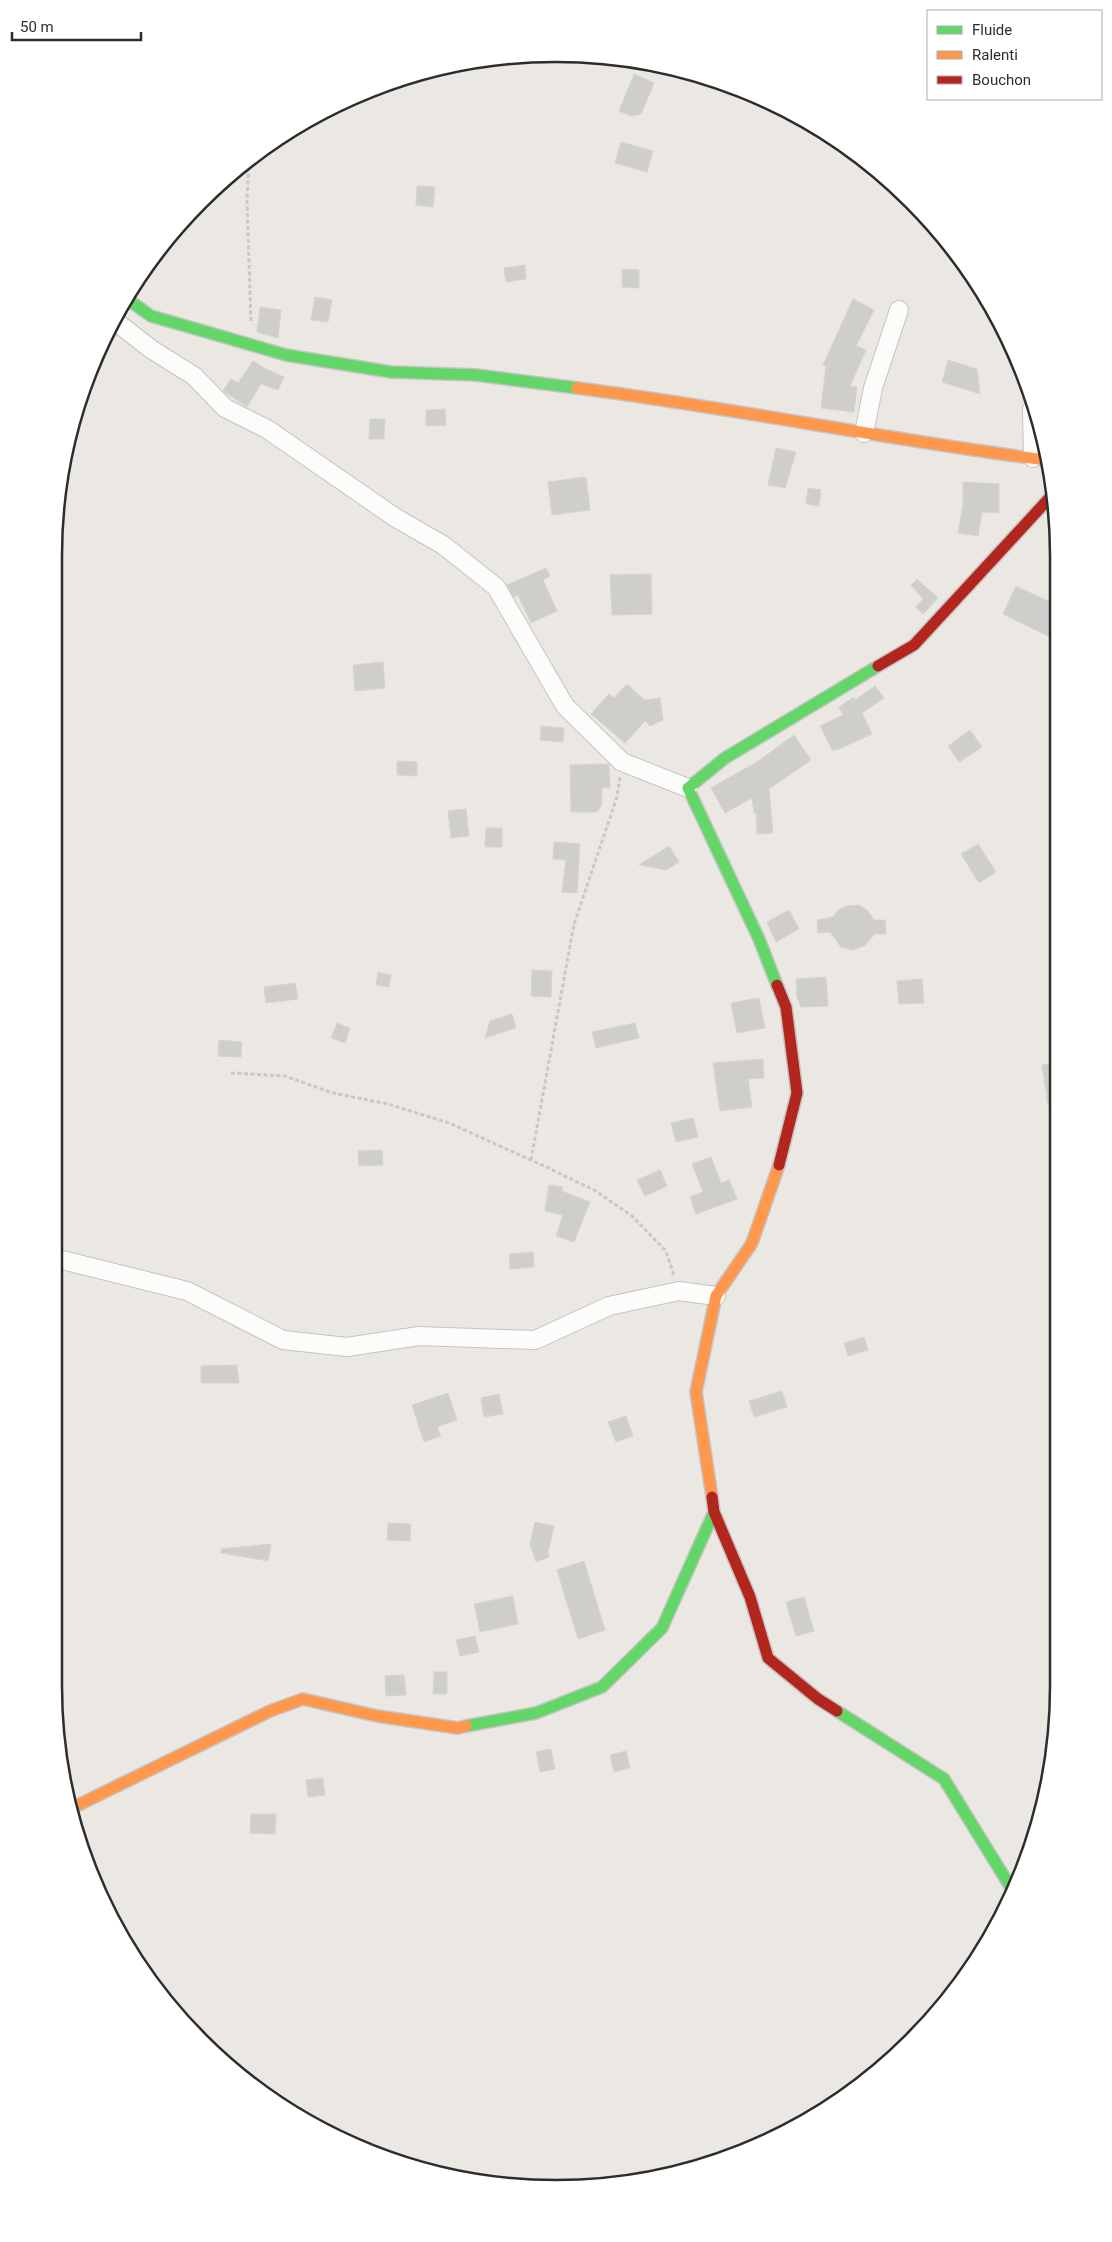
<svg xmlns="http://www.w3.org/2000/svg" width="1112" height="2242" viewBox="0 0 1112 2242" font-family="Roboto,sans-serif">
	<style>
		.building { fill: #d0cecb; stroke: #d6d4d0 }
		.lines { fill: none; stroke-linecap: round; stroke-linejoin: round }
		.street-casing { stroke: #c5c4c4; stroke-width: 20 }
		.fast-casing { stroke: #c5c4c4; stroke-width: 14 }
		.slow-casing { stroke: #c5c4c4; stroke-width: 14 }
		.jam-casing { stroke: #c5c4c4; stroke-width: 14 }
		.path { stroke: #c8c8c8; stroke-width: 3; stroke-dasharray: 4 2.5; stroke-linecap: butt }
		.street { stroke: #fcfcfb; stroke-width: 18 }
		.fast { stroke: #63d668; stroke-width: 11 }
		.slow { stroke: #ff974d; stroke-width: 11 }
		.jam { stroke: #b3261e; stroke-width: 11 }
		.rim { fill: none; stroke: #2d2d2d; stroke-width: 2.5 }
	</style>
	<rect width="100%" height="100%" fill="#ebe8e4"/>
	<g class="building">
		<path d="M634 74 654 83 641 114 631 116 619 111Z"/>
		<path d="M621 142 653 151 647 172 615 163Z"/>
		<path d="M417 186 435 187 433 207 416 205Z"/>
		<path d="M525 265 526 279 506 282 504 268Z"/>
		<path d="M622 269 639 270V288L622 287Z"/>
		<path d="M315 297 332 300 328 322 311 320Z"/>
		<path d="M853 299 874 310 856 346 866 350 850 386 857 387 854 412 821 408 826 366 823 365Z"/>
		<path d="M260 307 281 310 278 338 257 332Z"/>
		<path d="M948 360 977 369 980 394 942 382Z"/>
		<path d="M253 361 266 369 284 377 278 390 261 384 247 407 223 391 231 379 238 383Z"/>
		<path d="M445 409 446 425 426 426V410Z"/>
		<path d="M370 419H385L384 439H369Z"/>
		<path d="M776 448 796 452 785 488 768 485Z"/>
		<path d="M586 477 590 510 552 515 548 482Z"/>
		<path d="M963 482 999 484V513L982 512 978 536 958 533 963 506Z"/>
		<path d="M808 488 821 490 819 506 806 504Z"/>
		<path d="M546 568 550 576 543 580 557 611 531 623 518 595 514 597 507 585Z"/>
		<path d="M651 574 652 614 612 615 610 575Z"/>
		<path d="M917 579 938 598 923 614 916 607 923 599 911 585Z"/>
		<path d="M1016 586 1054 604V627L1050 637 1003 614Z"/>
		<path d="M383 662 385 688 355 691 353 665Z"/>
		<path d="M627 684 644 700 660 698 663 720 650 726 645 721 625 743 591 714 609 694 614 698Z"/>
		<path d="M875 686 884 698 862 713 872 734 837 750H832L820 726 843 715 839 707 854 697 855 700Z"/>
		<path d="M541 726 564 728 563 742 540 740Z"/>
		<path d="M970 730 982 747 959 762 948 746Z"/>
		<path d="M794 735 811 760 769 789 773 833 757 834 756 813H754L752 798 725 813 711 788 757 762Z"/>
		<path d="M397 761 417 762V776L397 775Z"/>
		<path d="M609 764 610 788H602V804L597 812H571L570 765Z"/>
		<path d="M466 809 469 836 451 838 448 811Z"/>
		<path d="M486 828H502V847H485Z"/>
		<path d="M554 842 580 844 577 893 562 892 566 860 553 859Z"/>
		<path d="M978 844 996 872 979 883 961 854Z"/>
		<path d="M669 846 679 862 666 870 639 865Z"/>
		<path d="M859 905 867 910 874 920H885L886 934H875L864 946 852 950 841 947 830 932 818 933 817 920 833 917 838 910 847 906Z"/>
		<path d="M789 910 799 929 776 942 767 922Z"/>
		<path d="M532 970 552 971 551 997 531 996Z"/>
		<path d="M378 972 391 975 389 987 376 985Z"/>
		<path d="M826 977 828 1006 801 1007 797 997 796 979Z"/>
		<path d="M922 979 924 1003 899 1004 897 981Z"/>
		<path d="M295 983 298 999 266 1003 264 987Z"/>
		<path d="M759 998 765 1028 737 1033 731 1003Z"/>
		<path d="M512 1014 516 1028 485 1038 490 1021Z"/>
		<path d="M337 1023 350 1028 345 1043 331 1038Z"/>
		<path d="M635 1023 639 1038 596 1048 592 1032Z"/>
		<path d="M219 1040 242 1042 241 1057 218 1056Z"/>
		<path d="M763 1059 764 1078 748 1079 752 1107 720 1111 713 1063Z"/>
		<path d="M1056 1063V1104L1048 1105 1042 1065Z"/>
		<path d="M693 1118 698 1137 676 1142 671 1123Z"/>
		<path d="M382 1150 383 1165 359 1166 358 1151Z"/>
		<path d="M711 1157 721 1183 729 1180 737 1199 696 1214 690 1197 703 1192 692 1164Z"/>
		<path d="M660 1170 667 1186 645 1196 637 1180Z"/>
		<path d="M549 1185 563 1187 562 1191 590 1202 574 1242 556 1236 563 1215 545 1211Z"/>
		<path d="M533 1252 534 1267 510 1269 509 1254Z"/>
		<path d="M864 1337 868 1350 848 1356 844 1343Z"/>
		<path d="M237 1365 239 1383H201V1366Z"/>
		<path d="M782 1391 787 1407 754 1417 749 1401Z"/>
		<path d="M448 1393 457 1420 437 1427 441 1436 424 1442 412 1405Z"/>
		<path d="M499 1394 503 1414 484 1417 481 1398Z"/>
		<path d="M626 1416 633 1436 616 1442 608 1422Z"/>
		<path d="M535 1522 554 1526 548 1552 549 1557 536 1562 530 1544Z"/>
		<path d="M388 1523 411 1524 410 1541 387 1540Z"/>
		<path d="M271 1544 268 1561 221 1553V1549Z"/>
		<path d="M584 1561 605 1630 578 1639 557 1570Z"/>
		<path d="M513 1596 518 1624 480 1632 474 1604Z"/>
		<path d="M804 1597 814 1631 796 1636 786 1602Z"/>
		<path d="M475 1636 479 1652 460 1656 456 1640Z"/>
		<path d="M434 1672H447V1694H433Z"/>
		<path d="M404 1675 406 1695 386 1696 385 1676Z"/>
		<path d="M551 1749 555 1769 540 1772 536 1752Z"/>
		<path d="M626 1751 630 1768 614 1772 610 1755Z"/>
		<path d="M323 1778 325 1795 308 1797 306 1780Z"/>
		<path d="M251 1814H276L275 1834 250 1833Z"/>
	</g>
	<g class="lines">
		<g class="street-casing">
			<g id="street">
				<path d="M115 321 151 349 194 376 225 408 267 429 396 518 443 545 496 587 565 706 622 762 688 788"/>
				<path d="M1032 409 1033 458"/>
				<path d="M864 433 873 388 899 310"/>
				<path d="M54 1258 187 1291 283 1340 347 1347 419 1336 535 1340 609 1306 679 1291 716 1296"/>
			</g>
		</g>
		<g class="fast-casing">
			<g id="fast">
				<path d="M127 299 151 316 286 355 391 372 476 375 577 388"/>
				<path d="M777 985 759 939 688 788 725 758 878 666"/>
				<path d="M837 1711 944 1779 1013 1891"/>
				<path d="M466 1726 536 1713 602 1687 662 1628 714 1512"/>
			</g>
		</g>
		<g class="slow-casing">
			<g id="slow">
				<path d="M577 388C734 408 889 440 1046 460"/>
				<path d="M712 1497 696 1392 716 1296 752 1243 779 1165"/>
				<path d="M70 1809 270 1711 303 1699 377 1716 458 1728 466 1726"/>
			</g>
		</g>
		<g class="jam-casing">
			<g id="jam">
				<path d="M878 666 914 645 1054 493"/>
				<path d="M777 985 786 1007 797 1093 779 1165"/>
				<path d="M712 1497 714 1512 750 1597 768 1658 818 1699 837 1711"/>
			</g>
		</g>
		<g class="path">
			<path d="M249 161 247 200 251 323"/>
			<path d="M231 1073 285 1076 333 1093 388 1104 449 1123 544 1166 594 1190 631 1215 666 1251 674 1276"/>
			<path d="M531 1160 574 924 617 797 620 777"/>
		</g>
		<use href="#street" class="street"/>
		<use href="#fast" class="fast"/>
		<use href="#slow" class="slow"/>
		<use href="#jam" class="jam"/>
	</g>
	<path d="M0 0H1112V2242H0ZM556 62H556A494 494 0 0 1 1050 556V1686A494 494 0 0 1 556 2180H556A494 494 0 0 1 62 1686V556A494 494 0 0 1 556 62Z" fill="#fff" fill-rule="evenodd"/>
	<path class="rim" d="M556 62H556A494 494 0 0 1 1050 556V1686A494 494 0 0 1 556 2180H556A494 494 0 0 1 62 1686V556A494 494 0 0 1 556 62Z"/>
	<rect x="927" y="10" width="175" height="90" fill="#ffffff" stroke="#ababab"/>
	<rect x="937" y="26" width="25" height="8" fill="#63d668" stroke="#ababab"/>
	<text x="972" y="35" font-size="15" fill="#2d2d2d">Fluide</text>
	<rect x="937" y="51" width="25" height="8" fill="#ff974d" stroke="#ababab"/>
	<text x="972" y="60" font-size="15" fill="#2d2d2d">Ralenti</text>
	<rect x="937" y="76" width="25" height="8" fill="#b3261e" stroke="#ababab"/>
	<text x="972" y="85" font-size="15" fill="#2d2d2d">Bouchon</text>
	<path d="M12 32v8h129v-8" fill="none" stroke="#2d2d2d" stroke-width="2.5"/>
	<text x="20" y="32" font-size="15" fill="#2d2d2d" stroke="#ffffff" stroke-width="4" paint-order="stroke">50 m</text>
</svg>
